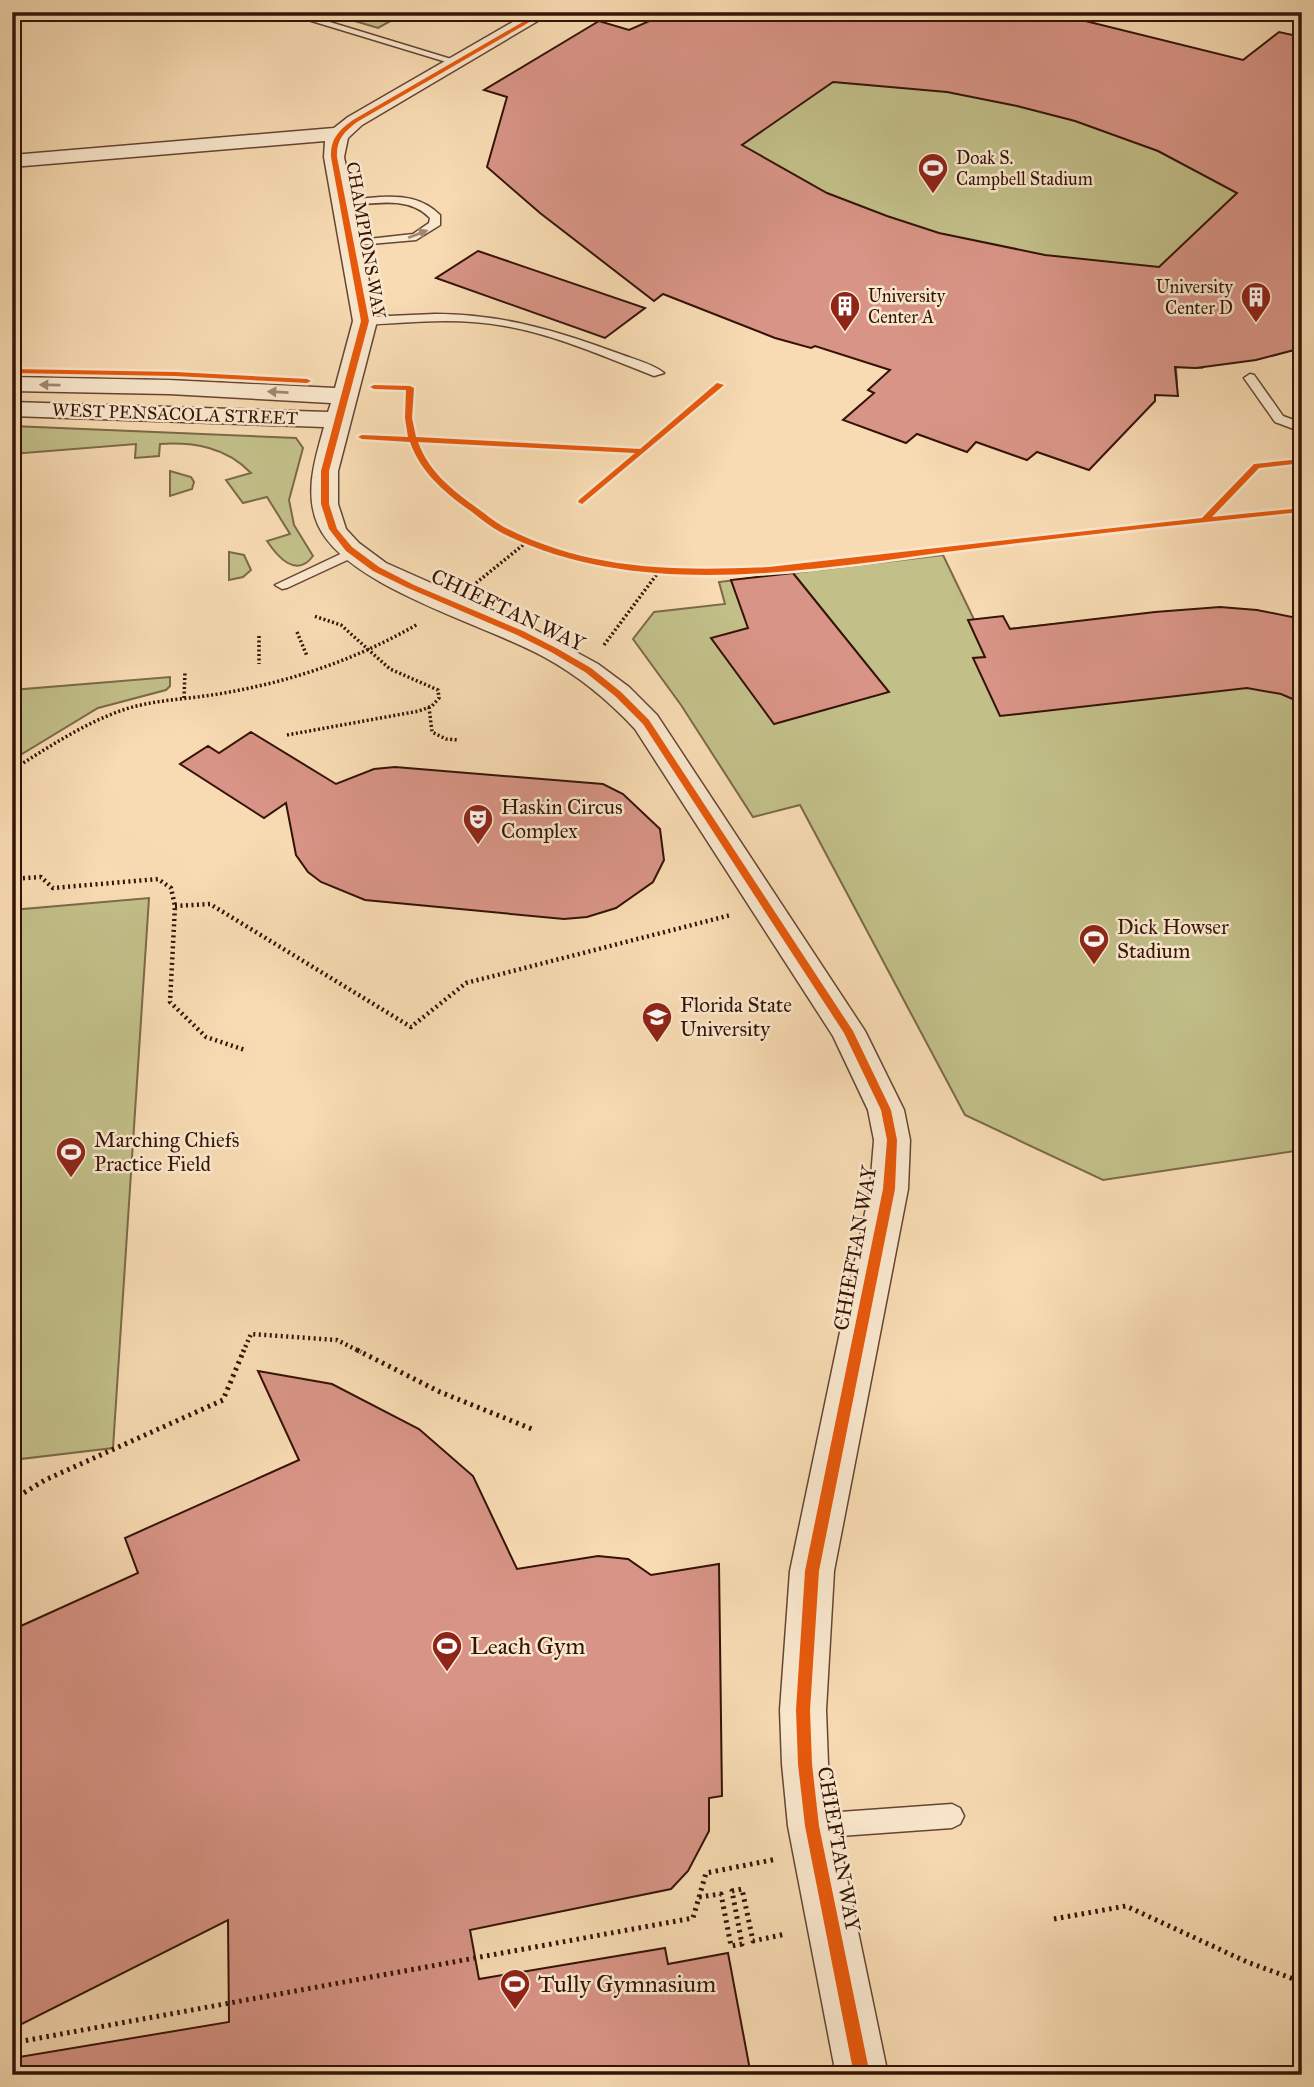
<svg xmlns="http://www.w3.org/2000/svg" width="1314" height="2087" viewBox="0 0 1314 2087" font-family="'IM FELL Great Primer',serif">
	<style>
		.green { fill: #c2bf89; stroke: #7b6948; stroke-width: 2 }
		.building { fill: #d89486; stroke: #341307; stroke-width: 2; fill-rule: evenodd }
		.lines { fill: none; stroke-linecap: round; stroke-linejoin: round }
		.lane-casing { stroke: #654532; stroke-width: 3 }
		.street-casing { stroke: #654532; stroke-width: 3 }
		.path-far2 { stroke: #341307; stroke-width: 3.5; stroke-dasharray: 2 2.5; stroke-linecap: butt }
		.path-far1 { stroke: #341307; stroke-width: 4.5; stroke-dasharray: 2 3.5; stroke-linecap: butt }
		.path { stroke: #341307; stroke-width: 5; stroke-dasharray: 2.5 4.5; stroke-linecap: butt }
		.lane { fill: #fae8ce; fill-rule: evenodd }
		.street { fill: #fae8ce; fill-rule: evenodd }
		.cycleway-casing { stroke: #fae8ce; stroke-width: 5 }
		.cycleway { fill: #e8590c; fill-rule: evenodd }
		.oneway { fill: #a18874 }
		.labels { text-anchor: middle; stroke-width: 5; stroke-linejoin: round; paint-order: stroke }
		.far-poi-label { font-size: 18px; fill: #341307; stroke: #fae8ce; text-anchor: start }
		.far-street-label { font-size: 18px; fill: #341307; stroke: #fae8ce }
		.street-label { font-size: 21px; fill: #341307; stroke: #fae8ce }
		.poi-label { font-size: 21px; fill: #341307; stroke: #fae8ce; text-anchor: start }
		.near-poi-label { font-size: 24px; fill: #341307; stroke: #fae8ce; text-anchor: start }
	</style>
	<rect width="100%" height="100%" fill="#f8dbb3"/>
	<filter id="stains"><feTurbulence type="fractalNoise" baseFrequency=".00286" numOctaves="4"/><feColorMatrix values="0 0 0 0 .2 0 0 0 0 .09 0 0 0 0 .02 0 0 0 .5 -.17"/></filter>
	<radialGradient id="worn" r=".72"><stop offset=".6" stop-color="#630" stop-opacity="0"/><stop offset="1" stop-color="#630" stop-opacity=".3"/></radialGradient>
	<g class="green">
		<path d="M324 12H407L378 28Z"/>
		<path d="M667 39 1284 103 1184 326 1202 368 1176 367 1177 383 537 128Z"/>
		<path d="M12 426 296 438 303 448 289 500 294 525 313 556C296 579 277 556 267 541L290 534 267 497 243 503 226 480 251 473C226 447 194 442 160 444L159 456 135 458 136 444 12 454Z"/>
		<path d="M170 471 191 477 194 482 192 489 170 496Z"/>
		<path d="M229 552 244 555 251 570 243 577 229 580Z"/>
		<path d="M943 555 980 632 1185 610 1302 619V1150L1103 1180 965 1115 800 805 753 817 681 705 633 639 654 612 725 604 719 582Z"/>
		<path d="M170 677V686L166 690 98 708 12 760V690Z"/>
		<path d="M149 898 113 1448 12 1460V910Z"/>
	</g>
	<g class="building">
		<path d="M670 12H1049L1243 60 1279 32 1302 37V348L1256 360 1196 368 1175 367 1178 396 1155 395V401L1089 470 1037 452 1027 460 976 442 967 452 917 434 906 443 843 420 874 393 868 390 890 370 815 346 811 348 775 338 663 294 654 301 540 213 487 167 507 97 484 90 599 21 629 30ZM833 82 947 92 1017 106 1075 121 1158 151 1237 193 1159 267 1045 255 939 233 887 216 827 193 742 145Z"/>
		<path d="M478 251 645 308 605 338 436 278Z"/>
		<path d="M793 573 889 692 774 724 711 638 748 628 731 580Z"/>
		<path d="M1220 607 1257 610 1302 619V703L1281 694 1247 688 1000 716 973 658 985 657 968 620 1003 616 1010 629 1155 612Z"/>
		<path d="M251 732 336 784 374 769 395 767 603 784 623 794 660 829 664 860 653 882 616 908 587 917 564 919 365 900 321 882 308 872 296 855 286 803 264 818 180 764 208 746 219 753Z"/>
		<path d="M258 1371 332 1384 419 1429 473 1476 517 1569 598 1556 628 1559 651 1575 719 1564 722 1796 709 1798V1831L688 1871 671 1889 470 1930 479 1979 665 1948 668 1964 728 1953 750 2070 730 2075H14L13 2058 229 2022 228 1920 12 2029V1630L138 1573 125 1538 299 1460Z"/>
	</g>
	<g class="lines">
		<g class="lane-casing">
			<g id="lane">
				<path d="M282 12H297L461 62 453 64Z"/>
				<path d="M1285 12H1302V18L1286 14Z"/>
				<path d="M380 197C403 196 423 198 440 215V225L416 240 347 246 345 244 351 241 413 234 429 223 430 218C408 195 373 204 344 206L339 203 344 200Z"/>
				<path d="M435 314C501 314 559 331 620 354 633 359 653 364 664 373L654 376C605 357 556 335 505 326 459 317 411 322 365 325L359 321 365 317Z"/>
				<path d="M1250 374 1254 375 1283 416 1302 423V432L1275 422 1244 378Z"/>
				<path d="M351 549 356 550V556L287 588 282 589 275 585Z"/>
				<path d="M952 1804 960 1808 964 1816 960 1824 952 1828 812 1838 804 1834 800 1826 804 1818 812 1814Z"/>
			</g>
		</g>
		<g class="street-casing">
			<path id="street" d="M530 12H553L362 125 348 138 344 157 377 321 338 471V504L346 529 359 543 386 563 530 627 598 664 629 687 657 715 865 1031 904 1110 910 1140 908 1189 834 1571 826 1710 828 1764 836 1826 888 2075H836L788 1826 782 1764 780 1710 790 1571 870 1189 874 1140 868 1110 833 1036 635 729C608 700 579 676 544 657 485 624 346 587 318 525 304 493 315 459 324 427L12 416V402L328 412 331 403 169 394 12 391V377L169 380 335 388 353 321 324 157 325 141 12 167V155L334 128 348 117Z"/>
		</g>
		<g class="path-far2">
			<path d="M476 583 528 541"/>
			<path d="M297 632 307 656"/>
			<path d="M259 636V664"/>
			<path d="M604 645 660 570"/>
			<path d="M184 698 185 671"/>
			<path d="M429 707 432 732 446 739 459 740"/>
			<path d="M287 735 419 711 432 706 439 698 438 690 390 669 341 625 314 616"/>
			<path d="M12 770C49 747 87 721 129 708 160 699 192 699 224 693 293 681 357 659 418 624"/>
		</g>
		<g class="path-far1">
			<path d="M12 879 41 877 53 888 158 879 171 888 175 906 170 1002 206 1037 245 1050"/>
			<path d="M175 906 210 904 411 1027 466 983 731 915"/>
			<path d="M243 1352 251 1334 337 1340 361 1352"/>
		</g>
		<g class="path">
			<path d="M357 1350 440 1392 532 1429"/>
			<path d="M12 1500 45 1480 223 1400 244 1350"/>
			<path d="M699 1897 721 1894 731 1946 742 1944 732 1891 742 1889 753 1941 786 1934"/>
			<path d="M1054 1919 1126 1906 1247 1962 1302 1982"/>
			<path d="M12 2043 693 1918 706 1873 777 1859"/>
		</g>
		<use href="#lane" class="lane"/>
		<use href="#street" class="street"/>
		<g class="cycleway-casing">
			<g id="cycleway">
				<path d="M540 12H547L357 122C344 132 336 140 337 157L369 321 329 471V504L337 529 352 547 379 567 414 585 523 631 558 649 591 668 621 692 649 720 853 1031 891 1110 897 1140 895 1189 819 1571 810 1710 812 1764 819 1826 870 2075H854L805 1826 798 1764 796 1710 805 1571 883 1189 887 1140 881 1110 844 1033 643 724 615 696 585 672 551 652 517 635 408 588 373 571 346 551 329 529 321 504V471L361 321 331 157C330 139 339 130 353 120Z"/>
				<path d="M12 369 175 372 307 379 311 381 307 383 175 376 12 373Z"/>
				<path d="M717 383 724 385 582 504 578 502 579 500 635 453 418 442C429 472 452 490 477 508 487 515 497 524 508 529 592 571 678 571 769 567L1202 518 1254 464 1302 459V463L1259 468 1212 517 1302 508V512C1202 522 1102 533 1002 545 842 563 653 608 502 533 491 527 481 519 472 512 445 493 421 473 410 442L362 439 358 437 362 435 408 437 405 418 406 390 374 389 370 387 374 385 410 386 414 388 412 418 416 437 640 449Z"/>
			</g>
		</g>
		<use href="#cycleway" class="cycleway"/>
	</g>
	<defs><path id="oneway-solid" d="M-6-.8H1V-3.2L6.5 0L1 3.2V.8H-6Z" transform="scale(1.75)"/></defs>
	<g class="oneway">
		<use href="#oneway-solid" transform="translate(418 234) rotate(-21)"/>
		<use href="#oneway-solid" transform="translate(50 385) rotate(-179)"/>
		<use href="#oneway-solid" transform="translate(278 392) rotate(-177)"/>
	</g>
	<defs>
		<g id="stadium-pin" transform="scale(1.575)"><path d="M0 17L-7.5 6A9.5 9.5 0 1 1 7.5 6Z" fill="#8f2418" stroke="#fae8ce"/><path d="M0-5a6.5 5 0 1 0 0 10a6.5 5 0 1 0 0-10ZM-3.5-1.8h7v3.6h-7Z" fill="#fff"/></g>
		<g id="building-pin" transform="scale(1.575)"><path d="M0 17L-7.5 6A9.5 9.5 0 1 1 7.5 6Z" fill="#8f2418" stroke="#fae8ce"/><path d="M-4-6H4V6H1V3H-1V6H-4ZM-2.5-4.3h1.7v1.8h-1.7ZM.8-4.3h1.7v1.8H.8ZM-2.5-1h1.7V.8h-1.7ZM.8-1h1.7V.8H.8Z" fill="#fff"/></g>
		<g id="theatre-pin" transform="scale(1.575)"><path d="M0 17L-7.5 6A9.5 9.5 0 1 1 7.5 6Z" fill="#8f2418" stroke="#fae8ce"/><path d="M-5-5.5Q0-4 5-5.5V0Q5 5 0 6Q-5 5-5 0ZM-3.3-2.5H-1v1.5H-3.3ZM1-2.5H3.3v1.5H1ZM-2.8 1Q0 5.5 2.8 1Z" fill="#fff"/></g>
		<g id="university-pin" transform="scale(1.575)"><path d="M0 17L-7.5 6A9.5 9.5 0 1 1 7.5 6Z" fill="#8f2418" stroke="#fae8ce"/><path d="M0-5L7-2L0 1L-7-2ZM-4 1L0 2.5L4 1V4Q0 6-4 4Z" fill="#fff"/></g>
	</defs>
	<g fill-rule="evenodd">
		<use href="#stadium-pin" x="933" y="168"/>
		<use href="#building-pin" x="1256" y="297"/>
		<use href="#building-pin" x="845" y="306"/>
		<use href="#theatre-pin" x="478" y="819"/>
		<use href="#stadium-pin" x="1094" y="939"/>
		<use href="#university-pin" x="657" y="1017"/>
		<use href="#stadium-pin" x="71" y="1152"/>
		<use href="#stadium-pin" x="447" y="1646"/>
		<use href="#stadium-pin" x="515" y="1984"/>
	</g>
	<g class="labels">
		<g class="far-poi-label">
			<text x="956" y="164">Doak S.<tspan x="956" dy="21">Campbell Stadium</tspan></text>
			<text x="1233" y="293" text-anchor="end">University<tspan x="1233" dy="21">Center D</tspan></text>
			<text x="868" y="302">University<tspan x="868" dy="21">Center A</tspan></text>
		</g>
		<g class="far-street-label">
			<text transform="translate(366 240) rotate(80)" y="6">CHAMPIONS WAY</text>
			<text transform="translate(175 414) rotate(2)" y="6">WEST PENSACOLA STREET</text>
		</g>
		<g class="street-label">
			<text transform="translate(508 610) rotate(25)" y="7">CHIEFTAN WAY</text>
			<text transform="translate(855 1248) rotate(-80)" y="7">CHIEFTAN WAY</text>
			<text transform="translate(839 1849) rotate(80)" y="7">CHIEFTAN WAY</text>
		</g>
		<g class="poi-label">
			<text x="501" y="814">Haskin Circus<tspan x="501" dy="24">Complex</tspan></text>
			<text x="1117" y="934">Dick Howser<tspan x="1117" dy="24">Stadium</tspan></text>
			<text x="680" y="1012">Florida State<tspan x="680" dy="24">University</tspan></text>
			<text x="94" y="1147">Marching Chiefs<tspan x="94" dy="24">Practice Field</tspan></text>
		</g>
		<g class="near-poi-label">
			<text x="470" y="1654">Leach Gym</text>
			<text x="538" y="1992">Tully Gymnasium</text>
		</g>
	</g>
	<rect width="1314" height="2087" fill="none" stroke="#f8dbb3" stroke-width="42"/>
	<rect x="14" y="14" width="1286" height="2059" fill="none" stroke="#341307" stroke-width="3.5"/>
	<rect x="21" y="21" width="1272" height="2045" fill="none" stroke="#341307" stroke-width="2"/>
	<rect width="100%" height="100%" filter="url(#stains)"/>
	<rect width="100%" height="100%" fill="url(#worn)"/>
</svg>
